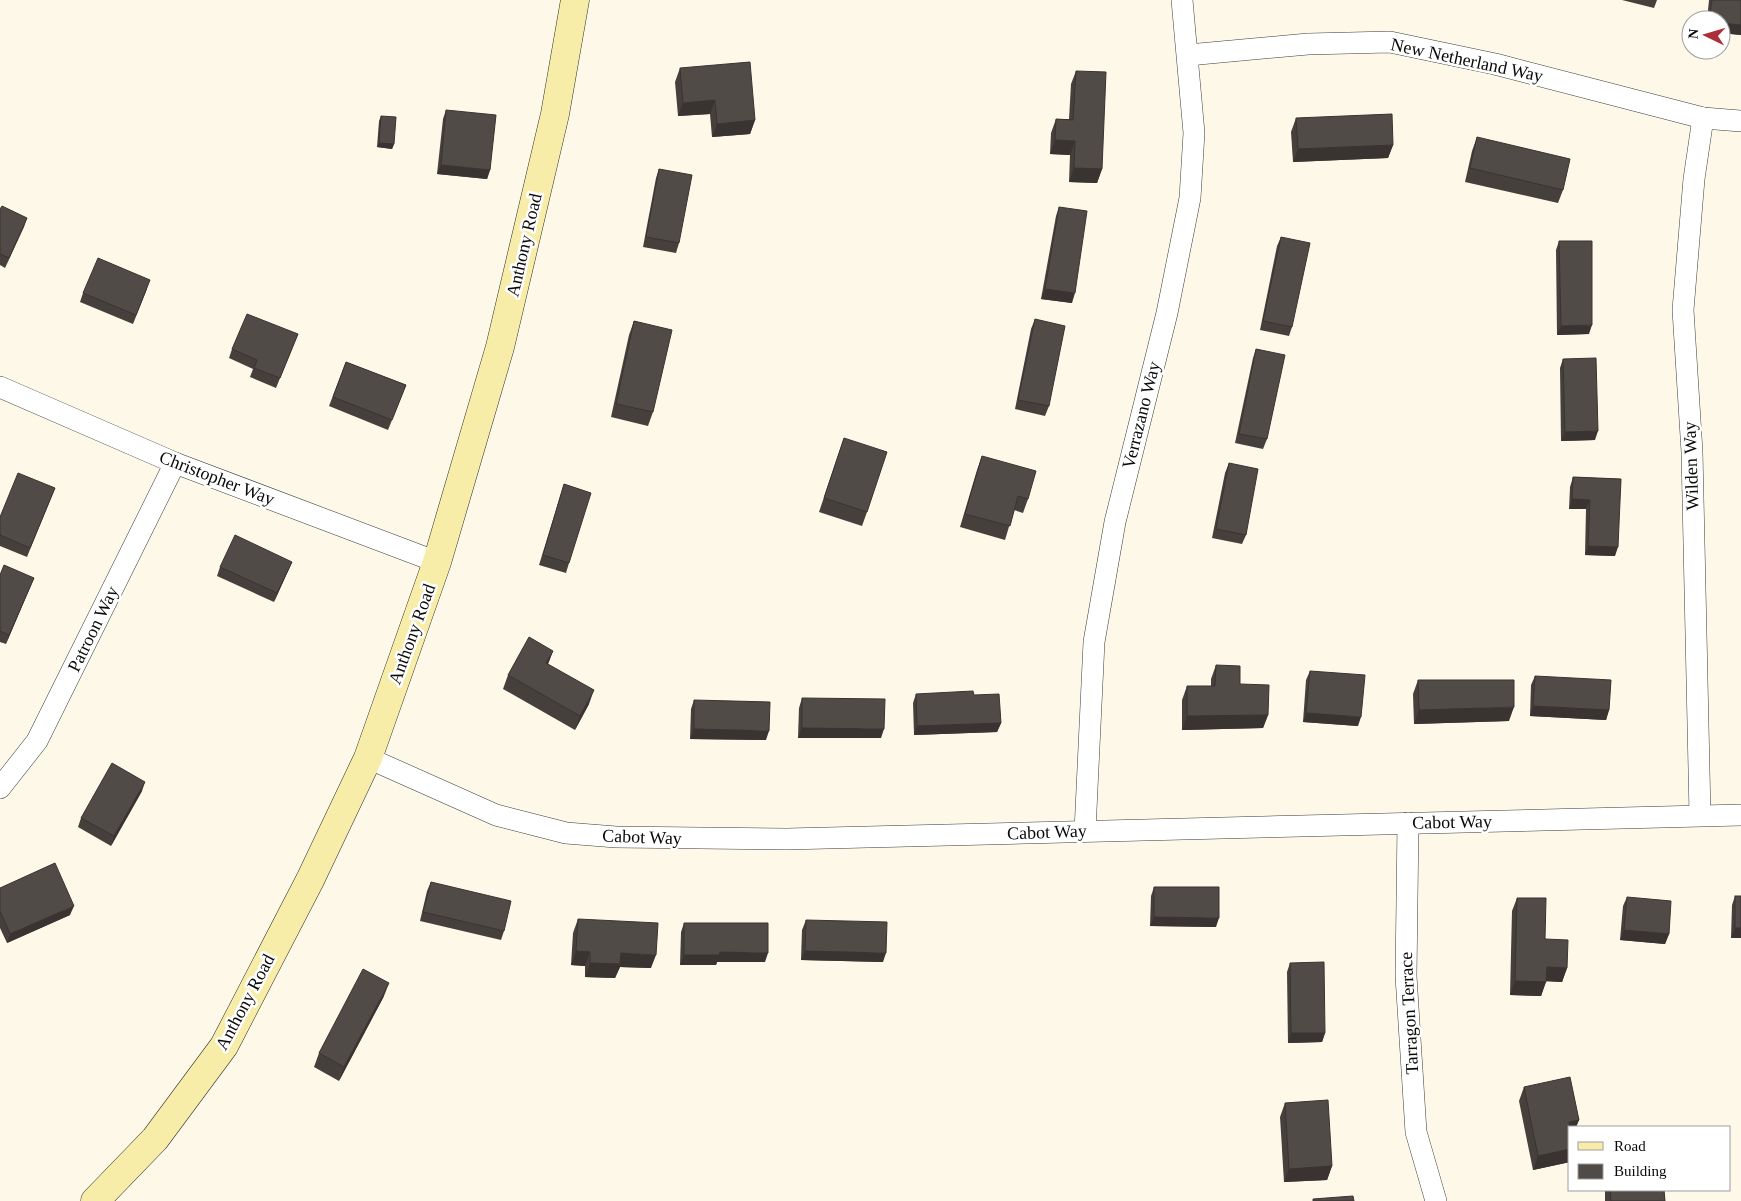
<svg xmlns="http://www.w3.org/2000/svg" width="1741" height="1201" viewBox="0 0 1741 1201" font-family="Georgia,serif">
	<style>
		.lines { fill: none; stroke-linecap: round; stroke-linejoin: round }
		.street-casing { stroke: #3c3c3c; stroke-width: 22 }
		.secondary-casing { stroke: #2b2b2b; stroke-width: 29 }
		.street { stroke: #fff; stroke-width: 21 }
		.secondary { stroke: #f8eda8; stroke-width: 28 }
		.wall { fill: #46403d }
		.shaded-wall { fill: #393432 }
		.building { fill: #514b47; stroke: #393432 }
		.labels { text-anchor: middle; stroke-width: 5; stroke-linejoin: round; paint-order: stroke }
		.street-label { font-size: 18px; fill: #090909; stroke: #fff }
	</style>
	<rect width="100%" height="100%" fill="#fdf8e8"/>
	<g class="lines">
		<g class="street-casing">
			<g id="street">
				<path d="M1188 55 1308 44 1390 42 1495 64 1703 118 1741 121"/>
				<path d="M0 387 175 463 437 562"/>
				<path d="M368 758 496 815 566 833 616 837 787 839 1741 815"/>
				<path d="M0 788 37 741 175 463"/>
				<path d="M1700 815 1692 452 1683 310 1694 179 1703 118"/>
				<path d="M1408 823 1406 976 1416 1132 1436 1201"/>
				<path d="M1085 831 1094 642 1115 522 1167 313 1190 198 1194 133 1182 0"/>
			</g>
		</g>
		<g class="secondary-casing">
			<path id="secondary" d="M95 1201 155 1139 224 1046 310 880 368 758 437 562 500 347 555 114 575 0"/>
		</g>
		<use href="#street" class="street"/>
		<use href="#secondary" class="secondary"/>
	</g>
	<g class="wall">
		<path d="M1622 0H1657L1654 8Z"/>
		<path d="M1709 0H1741V35L1721 33V20H1707Z"/>
		<path d="M680 68 755 120 750 134 712 137 710 114 678 116 675 82Z"/>
		<path d="M1076 71 1102 169 1097 183 1069 182 1070 155 1050 154 1051 133 1056 119H1069L1071 84Z"/>
		<path d="M446 110 490 170 487 179 437 174 443 119Z"/>
		<path d="M381 116 394 144 392 149 377 147 379 121Z"/>
		<path d="M1296 118 1393 145 1388 158 1293 162 1291 132Z"/>
		<path d="M1477 137 1563 190 1558 203 1465 182 1472 151Z"/>
		<path d="M659 169 679 243 676 253 643 247 656 178Z"/>
		<path d="M1059 207 1072 303 1041 299 1056 216Z"/>
		<path d="M0 209 27 218 5 268 0 265Z"/>
		<path d="M1281 237 1292 327 1289 336 1260 330 1277 246Z"/>
		<path d="M1559 241 1589 334 1557 335 1556 250Z"/>
		<path d="M147 289 133 324 80 302 83 293Z"/>
		<path d="M1035 319 1049 406 1045 416 1015 409 1031 329Z"/>
		<path d="M634 321 653 412 648 426 611 417 629 335Z"/>
		<path d="M298 334 276 388 250 377 253 369 229 358 232 349Z"/>
		<path d="M1256 349 1267 439 1263 449 1235 443 1253 358Z"/>
		<path d="M1563 359 1595 440 1561 441 1560 368Z"/>
		<path d="M346 362 406 385 388 430 329 406Z"/>
		<path d="M844 438 867 512 862 526 819 512Z"/>
		<path d="M982 456 1028 499 1023 513 1014 510 1005 540 960 527 977 470Z"/>
		<path d="M1229 463 1246 535 1242 544 1212 538 1225 473Z"/>
		<path d="M1573 477 1621 479 1615 556 1585 555 1586 509H1569L1570 487Z"/>
		<path d="M564 484 569 563 566 573 539 565Z"/>
		<path d="M55 488 27 557 0 546V517Z"/>
		<path d="M292 562 274 602 217 576 220 567Z"/>
		<path d="M0 575 34 578 6 644 0 642Z"/>
		<path d="M553 651 548 664 589 704 575 730 503 689 508 675Z"/>
		<path d="M1216 665 1240 684 1268 715 1263 728 1182 730V700L1187 686H1211V679Z"/>
		<path d="M1310 671 1358 726 1303 722 1306 680Z"/>
		<path d="M1535 676 1609 710 1606 720 1530 716 1531 685Z"/>
		<path d="M1418 680 1509 721 1414 724 1413 694Z"/>
		<path d="M916 694 974 695 1001 723 997 732 914 735 913 703Z"/>
		<path d="M802 698 881 738H798L799 708Z"/>
		<path d="M694 700 766 740 690 739 691 709Z"/>
		<path d="M142 791 111 846 78 827 81 818Z"/>
		<path d="M431 882 504 931 501 940 420 921 427 891Z"/>
		<path d="M1154 887 1216 927 1150 926 1151 896Z"/>
		<path d="M0 888 70 915 7 943 0 928Z"/>
		<path d="M1735 896 1741 938H1731L1732 905Z"/>
		<path d="M1627 897 1669 934 1665 944 1620 940 1623 906Z"/>
		<path d="M1517 898 1545 939 1567 968 1562 982 1546 981 1541 996 1510 995 1512 911Z"/>
		<path d="M578 919 651 968 620 967 615 978 585 977V966L571 965 573 933Z"/>
		<path d="M806 920 883 962 801 960 802 930Z"/>
		<path d="M684 923 765 962H717L716 965H680L681 932Z"/>
		<path d="M1290 963 1325 1033 1322 1042 1288 1043 1287 972Z"/>
		<path d="M384 996 339 1081 314 1067 319 1053Z"/>
		<path d="M1524 1087 1579 1120 1576 1127H1570V1162L1533 1170 1519 1101Z"/>
		<path d="M1285 1103 1332 1166 1327 1180 1284 1182 1280 1117Z"/>
		<path d="M1605 1190H1664L1665 1201H1605Z"/>
	</g>
	<g class="shaded-wall">
		<path d="M1721 23 1741 25V35L1721 33Z"/>
		<path d="M715 100 710 114 678 116 683 103Z"/>
		<path d="M755 120 750 134 712 137 717 124Z"/>
		<path d="M1055 140 1075 141 1070 155 1050 154Z"/>
		<path d="M379 143 394 144 392 149 377 147Z"/>
		<path d="M1393 145 1388 158 1293 162 1298 149Z"/>
		<path d="M441 165 490 170 487 179 437 174Z"/>
		<path d="M1074 168 1102 169 1097 183 1069 182Z"/>
		<path d="M27 218 24 227 5 268 9 258Z"/>
		<path d="M1045 289 1075 293 1072 303 1041 299Z"/>
		<path d="M1592 325 1589 334 1557 335 1561 326Z"/>
		<path d="M1598 431 1595 440 1561 441 1565 432Z"/>
		<path d="M1572 499 1590 500 1586 509H1569Z"/>
		<path d="M1588 546 1618 547 1615 556 1585 555Z"/>
		<path d="M292 562 288 571 274 602 277 593Z"/>
		<path d="M34 578 30 587 6 644 9 635Z"/>
		<path d="M553 651 548 664 546 663Z"/>
		<path d="M594 690 589 704 575 730 580 716Z"/>
		<path d="M1533 706 1609 710 1606 720 1530 716Z"/>
		<path d="M1514 707 1509 721 1414 724 1419 710Z"/>
		<path d="M1306 713 1361 717 1358 726 1303 722Z"/>
		<path d="M1268 715 1263 728 1182 730 1187 716Z"/>
		<path d="M1001 723 997 732 914 735 917 726Z"/>
		<path d="M802 728 884 729 881 738H798Z"/>
		<path d="M694 729 769 731 766 740 690 739Z"/>
		<path d="M145 782 142 791 111 846 114 836Z"/>
		<path d="M74 906 70 915 7 943 10 934Z"/>
		<path d="M1154 917 1219 918 1216 927 1150 926Z"/>
		<path d="M1735 928H1741V938H1731Z"/>
		<path d="M1624 930 1669 934 1665 944 1620 940Z"/>
		<path d="M576 951 590 952 585 966 571 965Z"/>
		<path d="M805 951 886 953 883 962 801 960Z"/>
		<path d="M720 952 768 953 765 962H717L716 965H680L684 955Z"/>
		<path d="M621 953 656 955 651 968 620 967 615 978 585 977 590 963Z"/>
		<path d="M1547 967 1567 968 1562 982 1542 981Z"/>
		<path d="M1515 981 1546 982 1541 996 1510 995Z"/>
		<path d="M389 983 384 996 339 1081 344 1067Z"/>
		<path d="M1291 1033H1325L1322 1042 1288 1043Z"/>
		<path d="M1579 1120 1576 1127H1570L1569 1122Z"/>
		<path d="M1570 1149V1162L1533 1170 1538 1156Z"/>
		<path d="M1332 1166 1327 1180 1284 1182 1289 1169Z"/>
	</g>
	<g class="building">
		<path d="M1712 0H1741V25L1721 23V20H1709Z"/>
		<path d="M750 62 755 120 717 124 715 100 683 103 680 68Z"/>
		<path d="M1076 71 1106 72 1102 169 1074 168 1075 141 1055 140 1056 119 1073 120Z"/>
		<path d="M446 110 496 115 490 170 441 165Z"/>
		<path d="M1392 114 1393 145 1298 149 1296 118Z"/>
		<path d="M381 116 396 117 394 144 379 143Z"/>
		<path d="M1477 137 1570 159 1563 190 1470 168Z"/>
		<path d="M659 169 692 175 679 243 646 237Z"/>
		<path d="M2 206 27 218 9 258 0 254V209Z"/>
		<path d="M1059 207 1087 211 1075 293 1045 289Z"/>
		<path d="M1281 237 1310 243 1292 327 1263 321Z"/>
		<path d="M1559 241H1592V325L1561 326Z"/>
		<path d="M98 258 150 280 136 315 83 293Z"/>
		<path d="M247 314 298 334 280 378 254 368 257 360 232 349Z"/>
		<path d="M1035 319 1065 326 1049 406 1018 400Z"/>
		<path d="M634 321 672 330 653 412 616 404Z"/>
		<path d="M1256 349 1285 355 1267 439 1239 434Z"/>
		<path d="M1596 358 1598 431 1565 432 1563 359Z"/>
		<path d="M346 362 406 385 392 420 333 397Z"/>
		<path d="M844 438 887 452 867 512 824 498Z"/>
		<path d="M982 456 1036 471 1028 499 1018 496 1010 526 965 514Z"/>
		<path d="M1229 463 1258 469 1246 535 1216 529Z"/>
		<path d="M18 473 55 488 30 548 0 535V517Z"/>
		<path d="M1573 477 1621 479 1618 547 1588 546 1590 500 1572 499Z"/>
		<path d="M564 484 591 493 569 563 543 555Z"/>
		<path d="M235 535 292 562 277 593 220 567Z"/>
		<path d="M4 565 34 578 9 635 0 631V575Z"/>
		<path d="M529 637 553 651 546 663 594 690 580 716 508 675Z"/>
		<path d="M1216 665 1240 666V684L1269 685 1268 715 1187 716V686H1215Z"/>
		<path d="M1310 671 1365 675 1361 717 1306 713Z"/>
		<path d="M1535 676 1611 680 1609 710 1533 706Z"/>
		<path d="M1418 680H1514V707L1419 710Z"/>
		<path d="M973 691 974 695 999 694 1001 723 917 726 916 694Z"/>
		<path d="M802 698 885 699 884 729 802 728Z"/>
		<path d="M694 700 770 702 769 731 694 729Z"/>
		<path d="M112 763 145 782 114 836 81 818Z"/>
		<path d="M55 863 74 906 10 934 0 911V888Z"/>
		<path d="M431 882 511 901 504 931 423 912Z"/>
		<path d="M1154 887H1219V918L1154 917Z"/>
		<rect x="1735" y="896" width="6" height="32"/>
		<path d="M1627 897 1671 901 1669 934 1624 930Z"/>
		<path d="M1517 898H1546L1545 939 1568 940 1567 968 1547 967 1546 982 1515 981Z"/>
		<path d="M578 919 658 923 656 955 621 953 620 964 590 963V952L576 951Z"/>
		<path d="M806 920 887 922 886 953 805 951Z"/>
		<path d="M684 923H768V953L720 952 719 955H684Z"/>
		<path d="M1324 962 1325 1033H1291L1290 963Z"/>
		<path d="M363 969 389 983 344 1067 319 1053Z"/>
		<path d="M1570 1077 1579 1120 1569 1122 1570 1127V1149L1538 1156 1524 1087Z"/>
		<path d="M1328 1100 1332 1166 1289 1169 1285 1103Z"/>
		<path d="M1610 1190H1664L1665 1201H1611Z"/>
		<path d="M1353 1196 1354 1201H1313V1199Z"/>
	</g>
	<g class="labels">
		<g class="street-label">
			<text transform="translate(1467 60) rotate(12)" y="6">New Netherland Way</text>
			<text transform="translate(524 245) rotate(-77)" y="6">Anthony Road</text>
			<text transform="translate(1141 415) rotate(-76)" y="6">Verrazano Way</text>
			<text transform="translate(1691 466) rotate(-92)" y="6">Wilden Way</text>
			<text transform="translate(217 478) rotate(21)" y="6">Christopher Way</text>
			<text transform="translate(93 629) rotate(-64)" y="6">Patroon Way</text>
			<text transform="translate(412 634) rotate(-70)" y="6">Anthony Road</text>
			<text transform="translate(1452 822) rotate(-1)" y="6">Cabot Way</text>
			<text transform="translate(1047 832) rotate(-2)" y="6">Cabot Way</text>
			<text transform="translate(642 837) rotate(2)" y="6">Cabot Way</text>
			<text transform="translate(245 1002) rotate(-62)" y="6">Anthony Road</text>
			<text transform="translate(1409 1013) rotate(-93)" y="6">Tarragon Terrace</text>
		</g>
	</g>
	<rect x="1568" y="1126" width="162" height="65" fill="#ffffff" stroke="#9d9d9d"/>
	<rect x="1578" y="1142" width="25" height="8" fill="#f8eda8" stroke="#9d9d9d"/>
	<text x="1614" y="1151" font-size="15" fill="#090909">Road</text>
	<rect x="1578" y="1164" width="25" height="15" fill="#514b47" stroke="#9d9d9d"/>
	<text x="1614" y="1176" font-size="15" fill="#090909">Building</text>
	<g transform="translate(1706 35) rotate(275)"><circle r="24" fill="#ffffff" stroke="#9d9d9d"/>
	<path d="M0-4L9 19L0 12L-9 19Z" fill="#ac2f37"/>
	<text y="-8" font-size="14" font-weight="bold" text-anchor="middle" fill="#090909">N</text>
	</g>
</svg>
